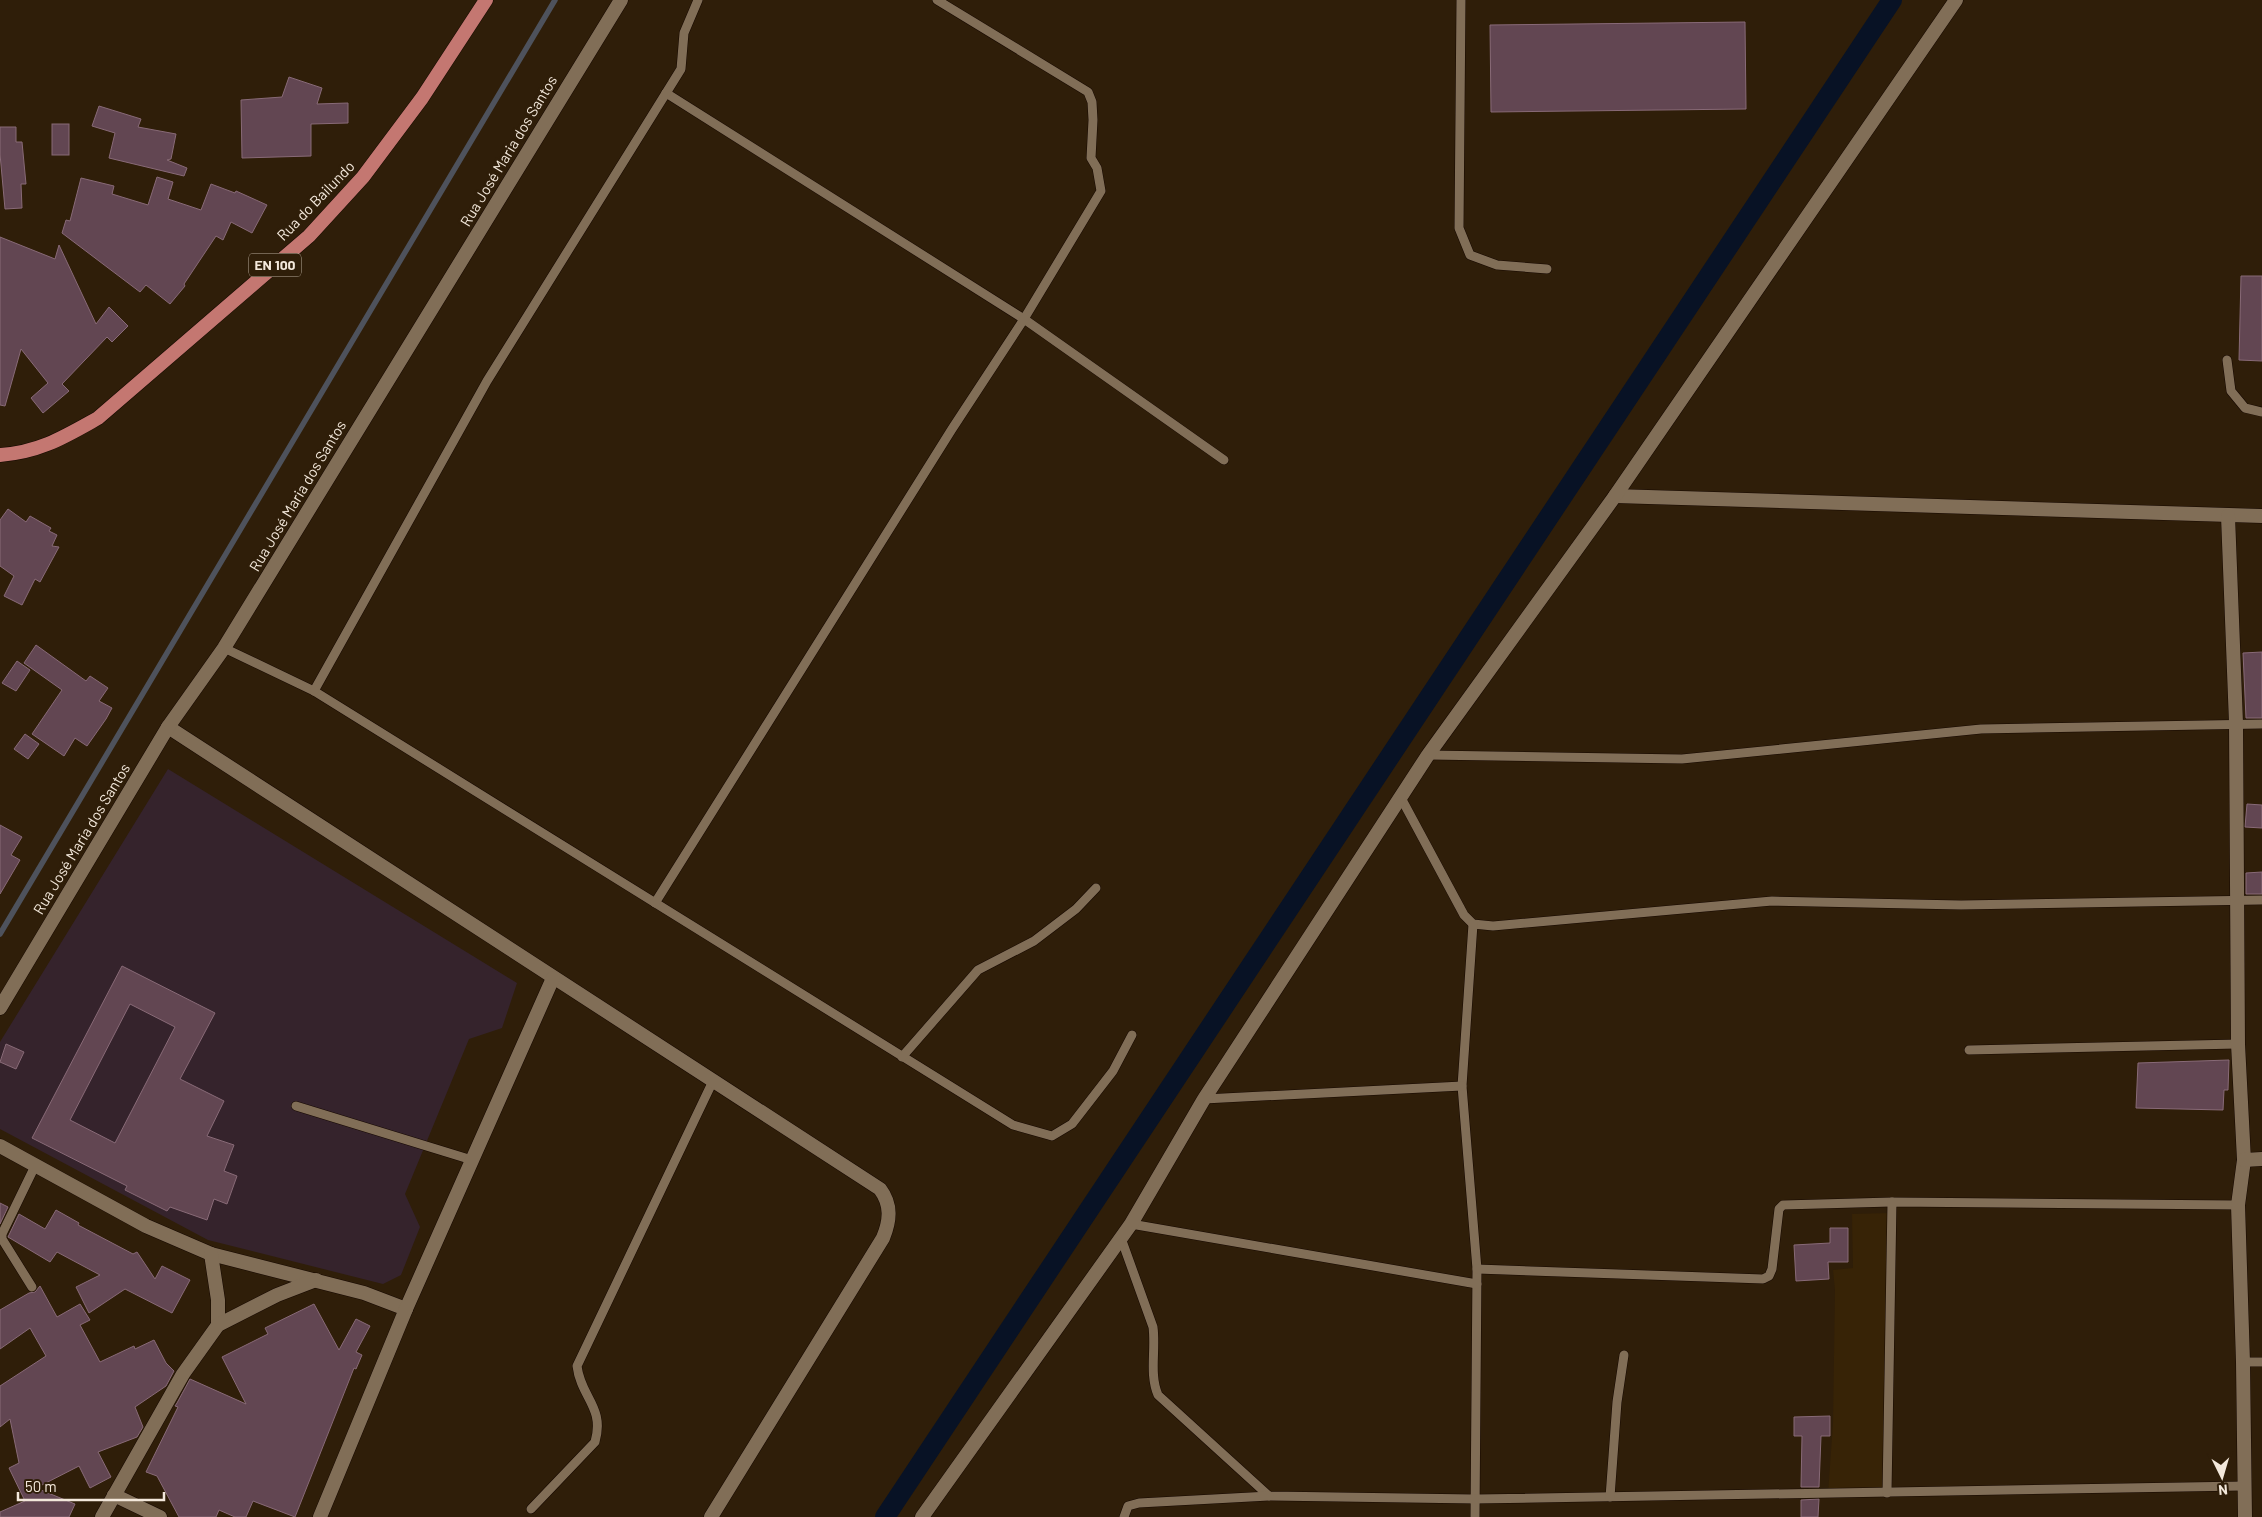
<svg xmlns="http://www.w3.org/2000/svg" width="2262" height="1517" viewBox="0 0 2262 1517" font-family="Barlow,sans-serif">
	<style>
		.built { fill: #372306 }
		.education { fill: #35232c }
		.lines { fill: none; stroke-linecap: round; stroke-linejoin: round }
		.stream { stroke: #4e525c; stroke-width: 5.5 }
		.canal { stroke: #081225; stroke-width: 20 }
		.building { fill: #624652; stroke: #886a77; fill-rule: evenodd }
		.service-casing { stroke: #160800; stroke-width: 10 }
		.minor-casing { stroke: #160800; stroke-width: 15 }
		.tertiary-casing { stroke: #160800; stroke-width: 15 }
		.primary-casing { stroke: #160800; stroke-width: 15 }
		.service { stroke: #816e57; stroke-width: 9 }
		.minor { stroke: #816e57; stroke-width: 14 }
		.tertiary { stroke: #816e57; stroke-width: 14 }
		.primary { stroke: #c47771; stroke-width: 14 }
		.labels { text-anchor: middle; stroke-width: 5; stroke-linejoin: round; paint-order: stroke }
		.shield { fill: #2f1e09; stroke: #b8ab9c; stroke-width: 1 }
		.shield-label { font-size: 14px; font-weight: bold; fill: #f3e8db }
		.street-label { font-size: 15px; fill: #f3e8db; stroke: #2f1e09 }
	</style>
	<rect width="100%" height="100%" fill="#2f1e09"/>
	<path class="built" d="M1891 1213 1887 1493 1828 1494 1833 1423 1835 1290 1833 1270 1853 1268 1852 1214Z"/>
	<path class="education" d="M168 769 517 983 502 1028 469 1039 405 1194 420 1227 401 1275 383 1284 208 1240 0 1129V1042Z"/>
	<g class="lines">
		<path class="stream" d="M0 934 555 0"/>
		<path class="canal" d="M885 1517 1892 0"/>
	</g>
	<g class="building">
		<path d="M1745 22 1746 109 1491 112 1490 25Z"/>
		<path d="M289 77 322 88 317 104 348 103V123L311 124V156L242 158 241 100 282 97Z"/>
		<path d="M99 106 141 119 138 127 176 134 171 159 167 160 187 168 184 176 109 158 115 133 92 126Z"/>
		<rect x="52" y="124" width="17" height="31"/>
		<path d="M0 127H16V142H22L26 184H21L22 208 5 209 0 154Z"/>
		<path d="M157 177 173 182 168 199 201 210 211 184 235 193 236 191 267 205 252 233 231 222 223 240 216 236 184 284 185 286 170 304 146 285 140 292 62 233 66 220 70 221 81 178 114 186 112 194 148 205Z"/>
		<path d="M0 237 55 259 59 245 96 324 109 307 128 326 112 342 107 337 62 384 69 391 43 413 31 398 48 383 21 349 5 406 0 405Z"/>
		<path d="M2241 276H2262V361L2239 360Z"/>
		<path d="M8 509 26 522 30 516 51 528 49 531 57 535 52 546 59 547 40 582 35 579 22 605 4 596 14 576 0 566V520Z"/>
		<path d="M36 645 86 681 90 676 108 688 99 701 112 708 106 719 87 746 75 738 64 756 32 734 62 690 24 663Z"/>
		<path d="M2262 652V718H2246L2243 653Z"/>
		<path d="M17 661 30 670 16 691 2 683Z"/>
		<path d="M25 734 39 744 28 759 14 749Z"/>
		<path d="M2247 804 2262 805V828L2245 827Z"/>
		<path d="M0 825 22 837 11 855 20 860 0 894Z"/>
		<path d="M2262 872V894H2246V873Z"/>
		<path d="M122 966 215 1013 180 1079 224 1101 207 1136 234 1145 224 1171 237 1176 227 1204 214 1199 207 1220 170 1207 167 1211 125 1190 127 1186 32 1138ZM130 1004 175 1027 115 1143 70 1120Z"/>
		<path d="M6 1044 24 1052 16 1069 0 1062Z"/>
		<path d="M2229 1060 2228 1090H2224L2223 1110 2136 1108 2138 1063Z"/>
		<path d="M0 1203 8 1207 0 1224Z"/>
		<path d="M56 1210 79 1223 78 1225 133 1254 137 1252 155 1279 162 1266 190 1280 172 1313 125 1289 89 1313 76 1287 100 1275 57 1252 50 1262 8 1237 19 1214 45 1229Z"/>
		<path d="M1830 1228H1848V1262H1828L1829 1279 1796 1281 1794 1245 1830 1243Z"/>
		<path d="M40 1286 57 1317 80 1304 90 1320 80 1325 100 1362 134 1346 135 1349 154 1340 166 1363 174 1371 166 1386 135 1407 143 1427 137 1437 98 1452 111 1477 90 1488 79 1466 36 1488 75 1504 69 1517H0V1512L25 1501 9 1468 19 1463 10 1419 0 1427V1386L46 1356 30 1328 0 1349V1310L29 1293 35 1292Z"/>
		<path d="M314 1304 339 1350 356 1319 370 1326 356 1352 362 1355 356 1369 354 1368 295 1517 253 1501 246 1517H235L219 1510 216 1517H179L157 1476 146 1472 178 1407 175 1406 177 1403 190 1379 246 1404 222 1357 268 1334 265 1328Z"/>
		<path d="M1830 1416V1436H1821L1819 1487H1801L1802 1436H1794V1417Z"/>
		<path d="M1819 1499 1818 1517H1801V1500Z"/>
	</g>
	<g class="lines">
		<g class="service-casing">
			<g id="service">
				<path d="M1461 0 1459 228 1470 255 1497 265 1547 269"/>
				<path d="M666 93 1024 319 1224 460"/>
				<path d="M2227 360 2231 391 2245 408 2262 412"/>
				<path d="M224 648 314 691 1013 1125 1052 1136 1072 1124 1113 1071 1132 1035"/>
				<path d="M314 691 487 381 681 69 684 33 698 0"/>
				<path d="M1428 755 1682 759 1981 729 2262 724"/>
				<path d="M1400 796 1464 915 1473 924 1493 926 1772 901 1961 905 2262 900"/>
				<path d="M655 903 952 429 1024 319 1101 191 1097 168 1091 158 1093 120 1092 102 1088 92 937 0"/>
				<path d="M1473 924 1462 1086 1477 1269 1475 1517"/>
				<path d="M1969 1050 2238 1044"/>
				<path d="M902 1057 978 970 1034 941 1076 909 1096 888"/>
				<path d="M1204 1099 1462 1086"/>
				<path d="M296 1106 472 1160"/>
				<path d="M1131 1224 1477 1284"/>
				<path d="M1121 1238 1153 1327C1156 1350 1149 1374 1158 1395L1269 1496 1475 1499 2244 1486"/>
				<path d="M1477 1269 1763 1279 1769 1276 1772 1269 1779 1209 1783 1205 1892 1202"/>
				<path d="M32 1287 2 1239V1234L35 1166"/>
				<path d="M2243 1362H2262"/>
				<path d="M1887 1493 1892 1202 2238 1205"/>
				<path d="M1610 1497 1617 1402 1624 1355"/>
				<path d="M531 1509 595 1442C605 1407 581 1398 577 1366L713 1081"/>
				<path d="M1124 1517 1128 1506 1139 1503 1269 1496"/>
			</g>
		</g>
		<g class="minor-casing">
			<g id="minor">
				<path d="M1615 496 2262 516"/>
				<path d="M2228 516 2236 723 2238 1044 2244 1160 2238 1205 2243 1362 2245 1517"/>
				<path d="M168 727 880 1189C892 1205 890 1221 883 1238L711 1517"/>
				<path d="M0 1146 146 1226 211 1254 364 1293 406 1309"/>
				<path d="M2244 1160 2262 1159"/>
				<path d="M211 1254 218 1300V1325"/>
				<path d="M114 1495 160 1517"/>
				<path d="M102 1517 183 1374 218 1325 277 1295 316 1280"/>
				<path d="M320 1517 406 1309 553 978"/>
				<path d="M922 1517 1131 1224 1204 1099 1428 755 1615 496 1956 0"/>
			</g>
		</g>
		<g class="tertiary-casing">
			<path id="tertiary" d="M0 1008 168 727 224 648 621 0"/>
		</g>
		<g class="primary-casing">
			<path id="primary" d="M0 455C40 452 64 437 98 418L309 236 363 177 422 98 486 0"/>
		</g>
		<use href="#service" class="service"/>
		<use href="#minor" class="minor"/>
		<use href="#tertiary" class="tertiary"/>
		<use href="#primary" class="primary"/>
	</g>
	<g class="labels">
		<rect class="shield" x="249" y="253.5" width="52" height="23" rx="4"/>
		<g class="shield-label">
			<text x="275" y="270">EN 100</text>
		</g>
		<g class="street-label">
			<text transform="translate(509 151) rotate(-59)" y="5">Rua José Maria dos Santos</text>
			<text transform="translate(316 201) rotate(-46)" y="5">Rua do Bailundo</text>
			<text transform="translate(298 496) rotate(-59)" y="5">Rua José Maria dos Santos</text>
			<text transform="translate(82 839) rotate(-59)" y="5">Rua José Maria dos Santos</text>
		</g>
	</g>
	<g transform="translate(2222 1477) rotate(175)" stroke="#2f1e09" stroke-width="4" paint-order="stroke">
	<path d="M0-4L9 19L0 12L-9 19Z" fill="#f3e8db"/>
	<text y="-8" font-size="14" font-weight="bold" text-anchor="middle" fill="#f3e8db">N</text>
	</g>
	<path d="M18 1492v8h146v-8" fill="none" stroke="#f3e8db" stroke-width="2.5"/>
	<text x="25" y="1492" font-size="15" fill="#f3e8db" stroke="#2f1e09" stroke-width="4" paint-order="stroke">50 m</text>
</svg>
